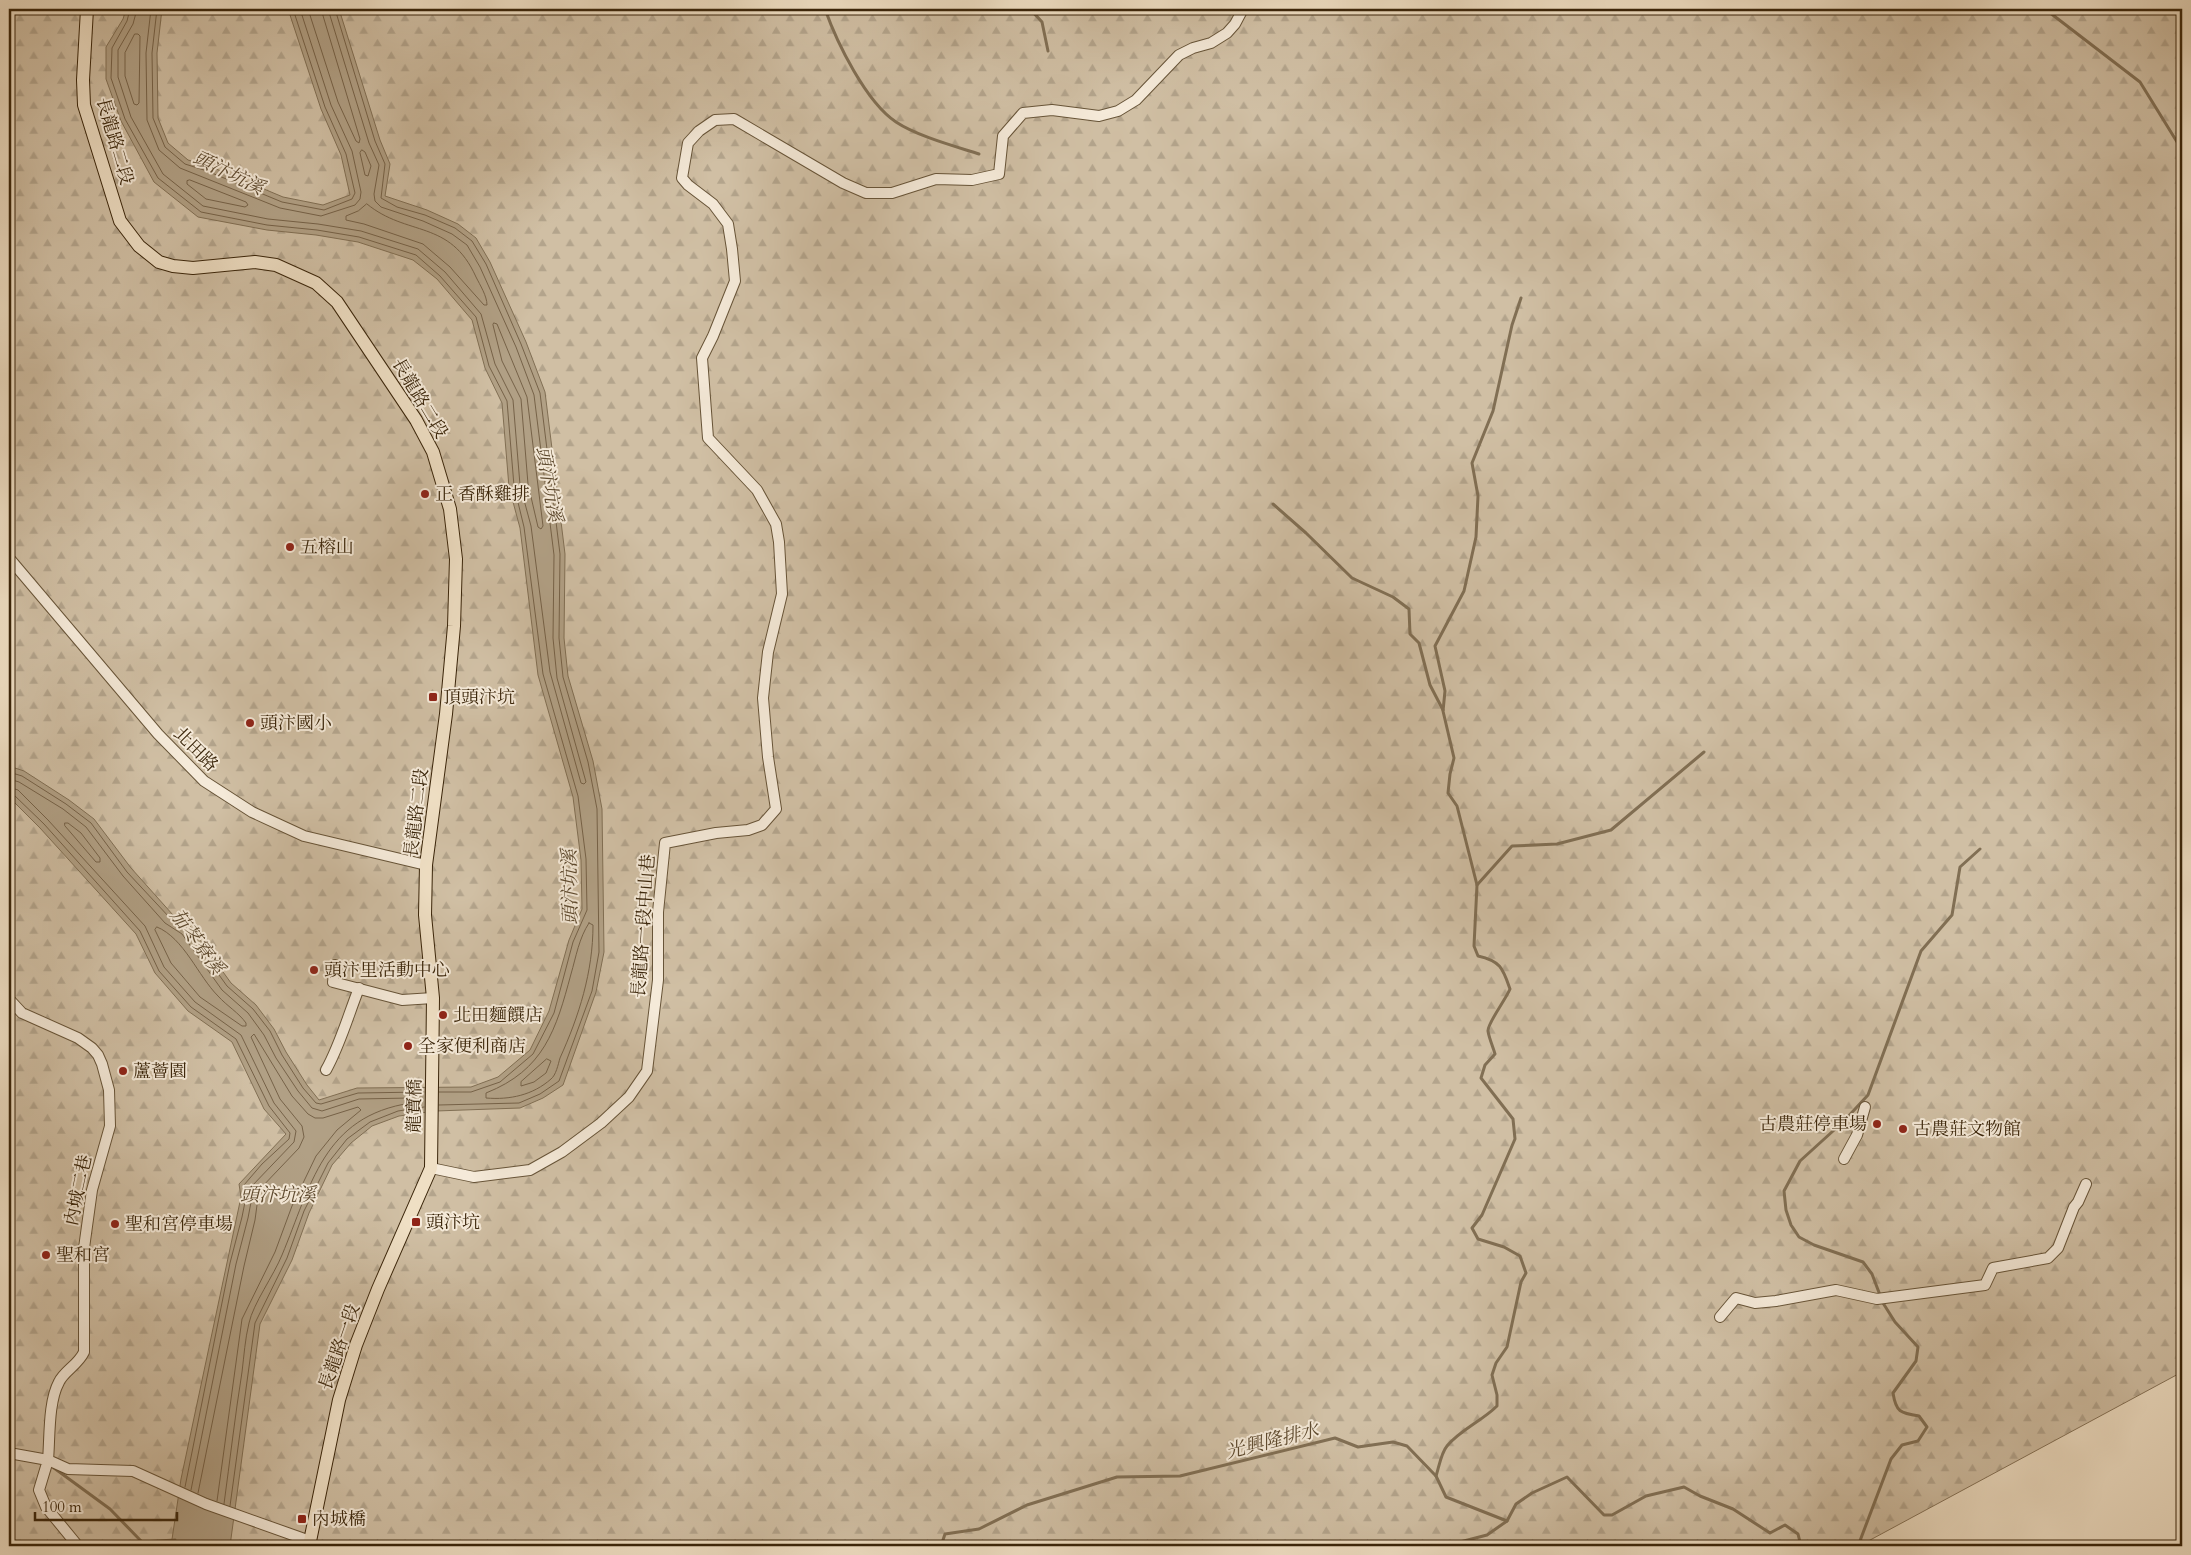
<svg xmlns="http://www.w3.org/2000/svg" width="2191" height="1555" viewBox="0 0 2191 1555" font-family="Cardo,'Noto Serif TC',serif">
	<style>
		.forest { fill: url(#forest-firs); stroke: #857257 }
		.water { fill: #b1a085; stroke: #816f54 }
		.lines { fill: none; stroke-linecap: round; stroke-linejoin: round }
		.shore { stroke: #766248; stroke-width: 1 }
		.stream { stroke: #816f54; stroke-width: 3 }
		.minor-casing { stroke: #675438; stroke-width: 12 }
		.major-casing { stroke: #3a250a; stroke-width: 14 }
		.minor { stroke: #f5ead9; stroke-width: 10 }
		.major { stroke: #efdfc4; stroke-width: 12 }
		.poi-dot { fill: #8f2418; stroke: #f5ead9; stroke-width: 2 }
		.labels { text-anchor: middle; stroke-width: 4; stroke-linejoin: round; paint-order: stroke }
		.street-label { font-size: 18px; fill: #3a250a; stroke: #f5ead9 }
		.poi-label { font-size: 18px; fill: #3a250a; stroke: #f5ead9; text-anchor: start }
		.water-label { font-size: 19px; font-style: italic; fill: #5e4a2f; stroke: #f5ead9 }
	</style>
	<defs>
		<pattern id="forest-firs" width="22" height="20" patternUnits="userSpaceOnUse" patternTransform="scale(1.25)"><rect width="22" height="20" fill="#d0bfa4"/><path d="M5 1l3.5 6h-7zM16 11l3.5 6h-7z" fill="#b3a48c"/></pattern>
	</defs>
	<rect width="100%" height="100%" fill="#efdfc4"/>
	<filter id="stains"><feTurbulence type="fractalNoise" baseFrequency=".004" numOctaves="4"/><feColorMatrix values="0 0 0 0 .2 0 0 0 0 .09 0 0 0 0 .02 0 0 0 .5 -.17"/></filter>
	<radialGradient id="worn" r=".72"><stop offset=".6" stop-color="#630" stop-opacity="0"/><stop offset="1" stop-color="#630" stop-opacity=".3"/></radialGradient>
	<path class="forest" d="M9 9H2182V1372L1859 1546H9Z"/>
	<path class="water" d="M126 9H162L157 53 158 118 168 143 188 160 209 166 283 197 323 205 350 195 341 155 321 109 288 9H339L380 140 390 164 385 196 427 210 458 224 476 238 490 262 526 342 545 392 565 554 564 638 568 676 593 761 602 809 604 952 596 992 563 1085 543 1098 520 1108 436 1111 399 1116 372 1126 351 1143 332 1165 309 1213 292 1260 260 1324 230 1546H171L181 1479 241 1197 239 1184 286 1134 264 1109 232 1042 188 1011 155 973 136 934 40 828 9 797V766L24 771 69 800 94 819 131 868 173 915 190 926 231 983 256 1005 274 1029 286 1052 307 1085 319 1100 357 1088 471 1087 498 1077 530 1050 549 1011 569 940 582 909 581 860 573 797 538 675 520 528 509 487 502 403 485 368 472 320 437 279 413 260 358 242 316 235 267 230 198 217 154 182 121 121 106 79V47L123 19Z"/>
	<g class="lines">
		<g class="shore">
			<path d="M130 9 127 21 112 48 111 78 125 119 158 178 201 212 267 225 317 230 359 237 416 255 440 276 476 317 489 366 507 401 514 486 524 527 543 674 578 796 586 859 587 910 573 942 554 1013 533 1054 500 1082 471 1092H439"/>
			<path d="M137 9 133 24 118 50V77L131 117 163 174 203 206 268 219 318 224 361 231 418 249 445 272 481 314 495 364 513 400 520 485 531 526 550 672 581 783 584 784 586 782 557 678 553 638 554 555 534 395 516 347 480 267 467 245 452 234 423 221 381 207 375 201 374 194 379 165 369 143 328 9"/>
			<path d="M151 9 146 53 147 120 159 150 180 168 280 208 321 216 355 205 360 199 361 192 352 151 331 105 300 9"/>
			<path d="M157 9 152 53 153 118 165 147 185 164 207 171 282 202 324 210 352 199 355 193 346 154 325 107 293 9"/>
			<path d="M308 9 338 102 356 141 359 143 360 139 321 9"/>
			<path d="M335 9 375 141 385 164 381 198 397 207 425 215 455 228 472 241 486 264 521 344 540 393 560 554 559 638 563 677 588 762 597 809 599 952 592 991 559 1081 540 1094 519 1103 439 1105"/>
			<path d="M135 34H138L140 36 139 103 137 105 134 104 125 76V53Z"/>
			<path d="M362 150 365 152 371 166 368 176 365 175 360 153Z"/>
			<path d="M190 180 246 202 248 205 245 207 206 199 187 184V181Z"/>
			<path d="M367 204C407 237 450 219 476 277 480 285 487 296 487 305H484L450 267 423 244 364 224 346 220V216L358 211Z"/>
			<path d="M494 323 497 324 527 397 543 526 541 529 538 527 528 484 521 399 502 361 493 325Z"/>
			<path d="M9 772 22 776 66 804 91 823 127 872 170 918 186 929 227 986 253 1009 270 1031 282 1055 303 1088 316 1103 321 1104 358 1093 424 1092"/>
			<path d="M9 779 19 782 63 809 86 827 123 876 165 923 182 934 222 990 248 1013 264 1035 276 1058 298 1091 312 1108 322 1111 359 1099 410 1098 412 1100 411 1103C323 1116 311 1186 282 1255 274 1275 253 1304 249 1323 245 1339 244 1356 242 1372 235 1416 230 1460 224 1504"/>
			<path d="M9 787 18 790 48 820 145 926 164 967 195 1002 241 1035 274 1103 296 1131 294 1142 251 1187 252 1197 248 1218 236 1264 191 1490"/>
			<path d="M9 794 14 795 44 824 140 931 159 971 191 1007 236 1039 269 1106 290 1133 289 1139 262 1164 244 1185 246 1197 242 1217 230 1263 185 1487"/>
			<path d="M65 823H68L81 833 100 858V862H96L65 826Z"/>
			<path d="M589 923 593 925C593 972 579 1016 560 1058 558 1065 556 1075 551 1079 533 1095 510 1100 486 1098V1093C544 1070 556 1030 571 974 576 957 579 938 589 923Z"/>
			<path d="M157 927C184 938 198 976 218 996 227 1006 239 1013 246 1023V1026H242L200 997 171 963 155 930Z"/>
			<path d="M547 1059 551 1061 546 1073 534 1082 521 1086V1082Z"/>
			<path d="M198 1493 244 1266 255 1220 259 1190 299 1148 304 1137 302 1126 280 1099 251 1037 254 1034 292 1096 308 1114 315 1118H323L358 1107 361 1110 337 1130 316 1156 292 1206 275 1252 242 1319 217 1501"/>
			<path d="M230 1506 255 1323 287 1258 304 1211 328 1163 347 1139 370 1122 398 1111 424 1107"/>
		</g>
		<g class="stream">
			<path d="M825 9C837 43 866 102 896 122 917 136 954 146 979 154"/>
			<path d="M1030 9 1042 22 1048 51"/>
			<path d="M2045 9 2140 82 2182 150"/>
			<path d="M1273 504 1306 533 1352 578 1393 597 1409 609 1410 634 1419 643 1430 685 1443 710"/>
			<path d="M1477 885 1512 846 1557 844 1611 830 1704 752"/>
			<path d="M54 1468 110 1509 142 1542 175 1540"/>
			<path d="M1436 1476C1439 1467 1441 1453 1447 1446 1460 1430 1482 1421 1497 1406V1395L1492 1375 1496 1363 1507 1347 1521 1282 1526 1273 1520 1256 1504 1247 1478 1239 1472 1228 1482 1215 1515 1139 1513 1119 1481 1078 1485 1065 1495 1054C1493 1047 1489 1038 1488 1031 1487 1024 1506 999 1510 989 1503 969 1501 961 1478 956L1474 946 1477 885 1457 806 1448 793 1450 774 1454 758 1443 711 1445 691 1435 646 1464 591 1476 537 1478 496 1472 463 1493 411 1512 325 1521 298"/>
			<path d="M941 1546 945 1534 979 1529 1027 1505 1117 1477 1180 1476 1335 1438 1358 1447 1393 1442 1407 1446 1436 1476 1446 1497 1507 1521 1516 1504 1532 1493 1567 1477 1604 1515H1612L1646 1496 1684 1487 1700 1496 1733 1509 1770 1533 1785 1525 1798 1534 1801 1546"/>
			<path d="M1453 1546 1460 1542 1487 1535 1507 1521"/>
			<path d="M1858 1546 1891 1459 1902 1445 1918 1441 1927 1427 1919 1416C1900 1413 1896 1412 1893 1393L1916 1361 1918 1347 1895 1322 1883 1303 1872 1274 1863 1262 1814 1245 1799 1237 1791 1225 1786 1210 1784 1191 1800 1161 1844 1121 1868 1095 1921 951 1952 915 1960 867 1980 849"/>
		</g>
		<g class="minor-casing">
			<g id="minor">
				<path d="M9 558 158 734 204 781 252 812 304 836 426 865"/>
				<path d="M335 965 333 982 402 1000 433 998"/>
				<path d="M9 999 22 1013 78 1038 92 1048 98 1055 102 1064 109 1090 110 1126 92 1190 84 1248V1352C78 1365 64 1371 59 1382 48 1402 50 1438 48 1460L68 1469 133 1471 206 1504 310 1541"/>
				<path d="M432 1044H470"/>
				<path d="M326 1070C340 1045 348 1016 359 988"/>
				<path d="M1844 1159 1857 1135 1865 1107"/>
				<path d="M431 1168 474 1177 530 1170 562 1152 601 1123 629 1097 647 1071 658 980V912L665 843 716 833 748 830 762 825 776 809 768 757 763 698 768 652 782 594 779 542 776 524 757 490 708 438 702 358 713 336 735 281 732 249 728 224 713 204 688 185 682 178 688 143 699 131 715 120 734 119 843 183 866 193H892L936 179 972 180 999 174 1003 136 1023 113 1052 110 1099 116 1118 111 1136 100 1179 55 1193 48 1211 43 1227 33 1235 24 1243 9"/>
				<path d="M1720 1317 1736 1298 1755 1303 1776 1301 1836 1290 1877 1299 1985 1285 1993 1268 2048 1258 2058 1248 2074 1207 2078 1202 2086 1184"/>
				<path d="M9 1453 48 1460 39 1490 46 1507 78 1546"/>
			</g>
		</g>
		<g class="major-casing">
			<path id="major" d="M87 9 83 80 84 105 120 221 139 246 159 262 173 266 193 268 255 262 276 265 316 283 337 302 416 420 433 452 450 509 456 559 454 626 446 714 426 865 425 915 433 998 431 1168 378 1289 356 1345 339 1400 309 1546"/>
		</g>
		<use href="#minor" class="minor"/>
		<use href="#major" class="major"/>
	</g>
	<g class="poi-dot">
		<circle cx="425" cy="494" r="5"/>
		<circle cx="290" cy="547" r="5"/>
		<rect x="428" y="692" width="10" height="10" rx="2.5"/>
		<circle cx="250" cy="723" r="5"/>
		<circle cx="314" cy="970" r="5"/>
		<circle cx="443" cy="1015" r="5"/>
		<circle cx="408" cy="1046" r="5"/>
		<circle cx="123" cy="1071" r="5"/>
		<circle cx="1877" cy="1124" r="5"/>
		<circle cx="1903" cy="1129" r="5"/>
		<rect x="411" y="1217" width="10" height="10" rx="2.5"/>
		<circle cx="115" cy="1224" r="5"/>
		<circle cx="46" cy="1255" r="5"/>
		<rect x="297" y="1514" width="10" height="10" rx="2.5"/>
	</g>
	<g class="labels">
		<g class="street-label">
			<text transform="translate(115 141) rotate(74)" y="6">長龍路二段</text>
			<text transform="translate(420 398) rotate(59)" y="6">長龍路二段</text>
			<text transform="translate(196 749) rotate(45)" y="6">北田路</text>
			<text transform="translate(416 813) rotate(-83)" y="6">長龍路二段</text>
			<text transform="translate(643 926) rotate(-86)" y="6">長龍路一段中山巷</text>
			<text transform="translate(414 1106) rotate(-89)" y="6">龍寶橋</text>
			<text transform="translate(78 1190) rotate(-78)" y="6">內城二巷</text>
			<text transform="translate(339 1347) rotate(-71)" y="6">長龍路一段</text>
		</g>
		<g class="poi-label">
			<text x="435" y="500">正 香酥雞排</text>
			<text x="300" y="553">五榕山</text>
			<text x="443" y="703">頂頭汴坑</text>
			<text x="260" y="729">頭汴國小</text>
			<text x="324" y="976">頭汴里活動中心</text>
			<text x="453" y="1021">北田麵饌店</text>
			<text x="418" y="1052">全家便利商店</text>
			<text x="133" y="1077">蘆薈園</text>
			<text x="1867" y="1130" text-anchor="end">古農莊停車場</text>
			<text x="1913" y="1135">古農莊文物館</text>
			<text x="426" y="1228">頭汴坑</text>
			<text x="125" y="1230">聖和宮停車場</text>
			<text x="56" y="1261">聖和宮</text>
			<text x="312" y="1525">內城橋</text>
		</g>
		<g class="water-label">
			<text transform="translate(229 172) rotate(26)" y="7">頭汴坑溪</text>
			<text transform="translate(550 484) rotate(80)" y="7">頭汴坑溪</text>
			<text transform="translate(569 887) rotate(-91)" y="7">頭汴坑溪</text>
			<text transform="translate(198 941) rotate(53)" y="7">茄苳寮溪</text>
			<text x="278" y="1201">頭汴坑溪</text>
			<text transform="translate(1272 1440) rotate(-14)" y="7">光興隆排水</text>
		</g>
	</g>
	<rect width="2191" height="1555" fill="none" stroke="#efdfc4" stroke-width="30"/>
	<rect x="10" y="10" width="2171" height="1535" fill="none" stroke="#3a250a" stroke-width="2.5"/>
	<rect x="15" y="15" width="2161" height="1525" fill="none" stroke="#3a250a"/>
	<path d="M35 1512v8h142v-8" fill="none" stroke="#3a250a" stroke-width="2.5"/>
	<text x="42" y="1512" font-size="15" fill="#3a250a" stroke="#f5ead9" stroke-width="4" paint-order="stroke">100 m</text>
	<rect width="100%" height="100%" filter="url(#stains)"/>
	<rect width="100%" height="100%" fill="url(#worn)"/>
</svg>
